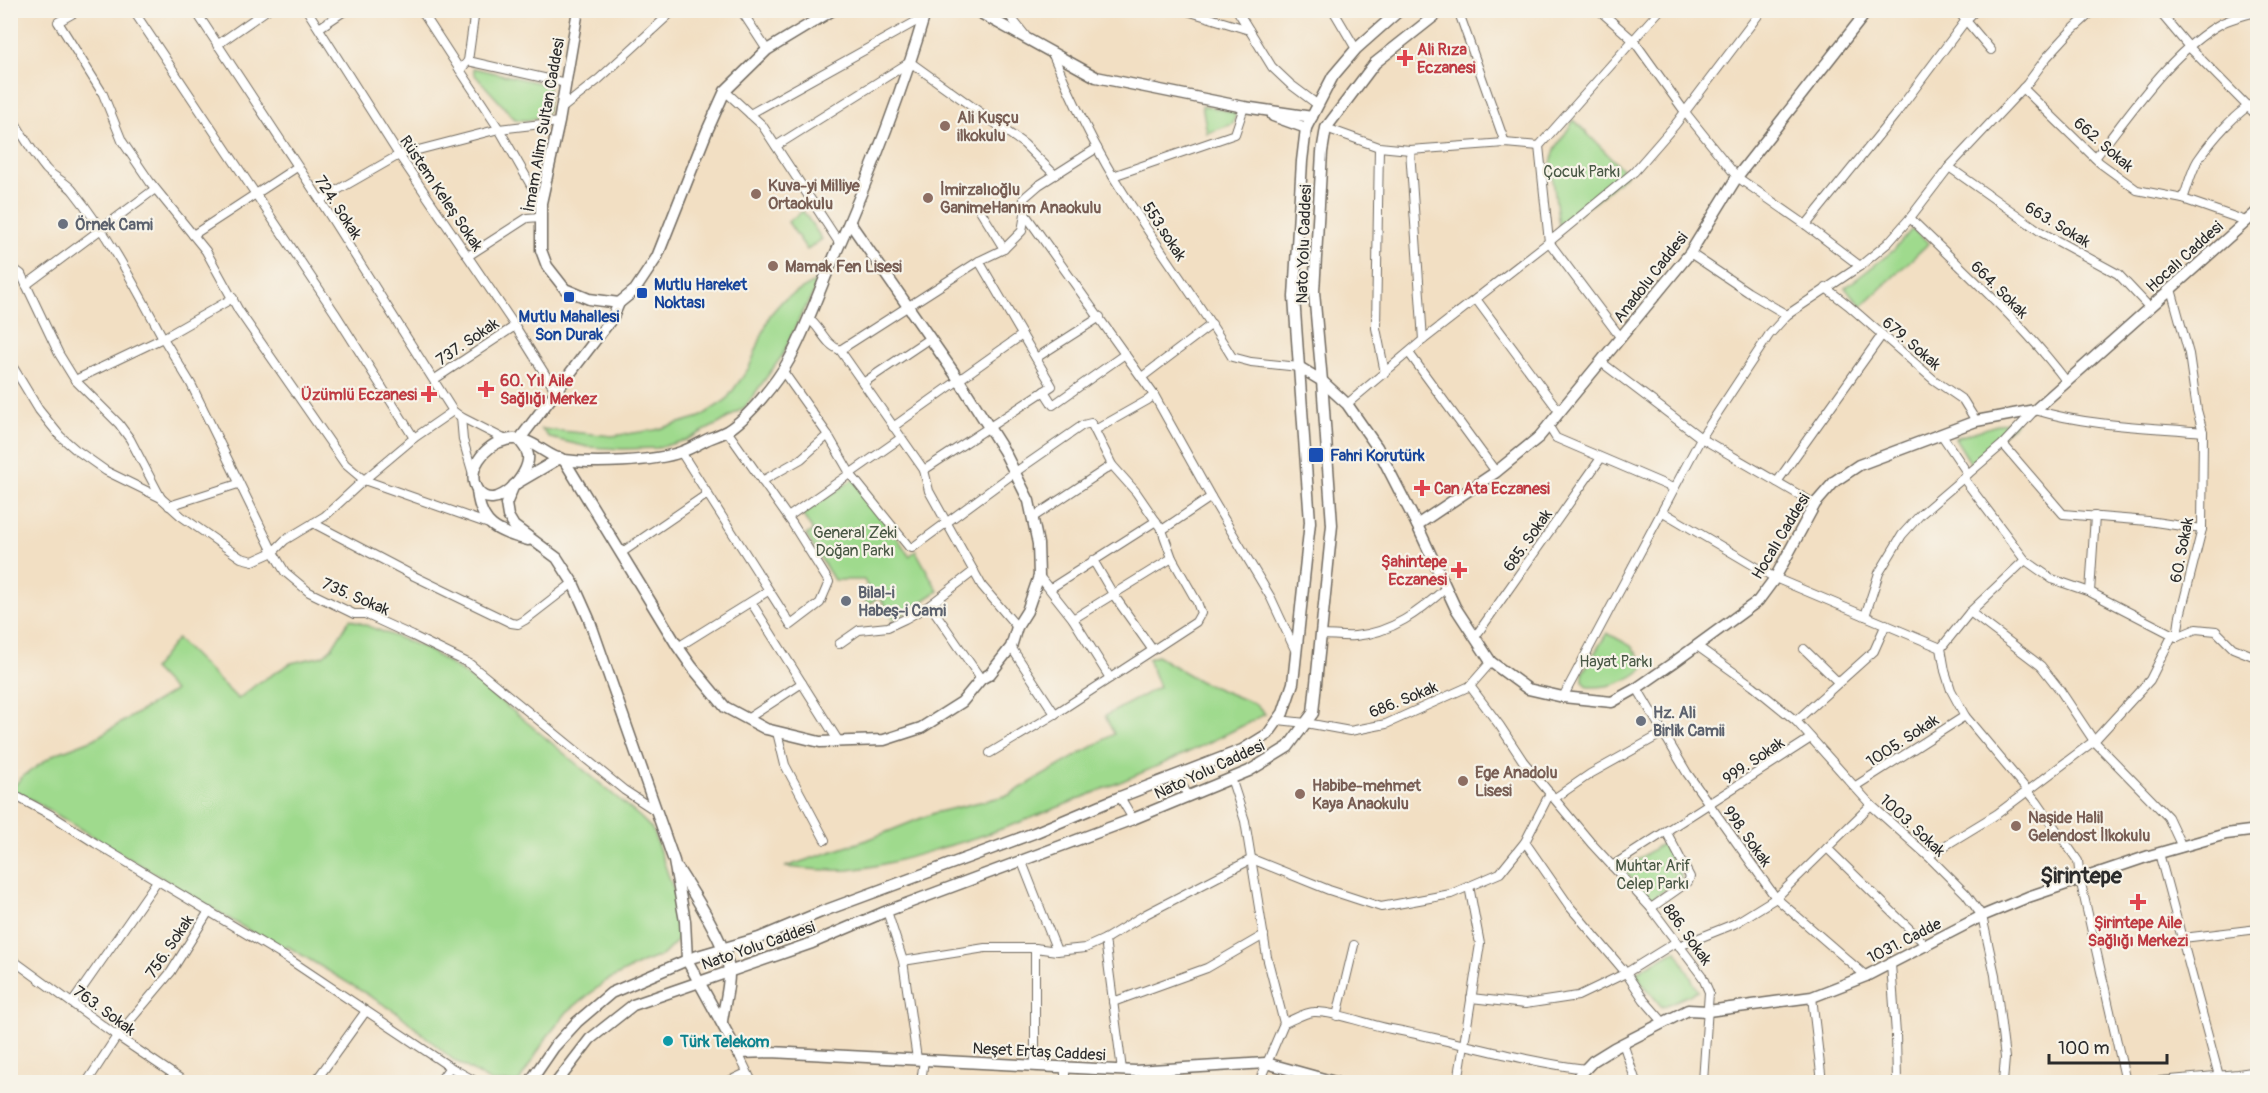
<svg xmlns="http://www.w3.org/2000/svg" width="2268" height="1093" viewBox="0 0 2268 1093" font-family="Pangolin,sans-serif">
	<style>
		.green { fill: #9fda8d; stroke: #65825c; stroke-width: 1.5 }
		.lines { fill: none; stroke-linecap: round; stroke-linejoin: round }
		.street-casing { stroke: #716a60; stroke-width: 10 }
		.secondary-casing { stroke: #716a60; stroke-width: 13 }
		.street { stroke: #fff; stroke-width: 8 }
		.secondary { stroke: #fff; stroke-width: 10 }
		.health-dot { fill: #e0444e; stroke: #f7f3e8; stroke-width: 2 }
		.education-dot { fill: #8d6e63; stroke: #f7f3e8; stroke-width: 2 }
		.worship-dot { fill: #6b7280; stroke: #f7f3e8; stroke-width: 2 }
		.transit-dot { fill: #1a4fb4; stroke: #f7f3e8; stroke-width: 2 }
		.culture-dot { fill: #0f9aa8; stroke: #f7f3e8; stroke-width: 2 }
		.labels { text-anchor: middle; stroke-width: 4.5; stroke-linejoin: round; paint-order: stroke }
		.health-label { font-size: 16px; font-weight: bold; fill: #be3a42; stroke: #f7f3e8; text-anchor: start }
		.education-label { font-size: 16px; font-weight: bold; fill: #785e54; stroke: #f7f3e8; text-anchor: start }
		.street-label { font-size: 16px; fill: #2b2b2b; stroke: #f7f3e8 }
		.park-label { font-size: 16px; fill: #485744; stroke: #f7f3e8 }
		.worship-label { font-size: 16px; font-weight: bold; fill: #5b616d; stroke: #f7f3e8; text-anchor: start }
		.transit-label { font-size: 16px; font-weight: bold; fill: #164399; stroke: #f7f3e8; text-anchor: start }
		.culture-label { font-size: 16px; font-weight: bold; fill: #0d838f; stroke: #f7f3e8; text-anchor: start }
		.district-label { font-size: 22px; font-weight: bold; fill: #2b2b2b; stroke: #f7f3e8 }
	</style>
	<rect width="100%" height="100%" fill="#f7f3e8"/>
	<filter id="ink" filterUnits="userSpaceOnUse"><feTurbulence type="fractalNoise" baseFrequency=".0167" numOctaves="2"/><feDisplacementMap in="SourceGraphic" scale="12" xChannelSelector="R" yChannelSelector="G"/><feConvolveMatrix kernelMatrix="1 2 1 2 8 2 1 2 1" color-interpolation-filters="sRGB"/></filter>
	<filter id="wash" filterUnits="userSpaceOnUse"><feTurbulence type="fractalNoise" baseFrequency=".008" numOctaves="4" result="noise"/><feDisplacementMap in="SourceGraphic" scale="24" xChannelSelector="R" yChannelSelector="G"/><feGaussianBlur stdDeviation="1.35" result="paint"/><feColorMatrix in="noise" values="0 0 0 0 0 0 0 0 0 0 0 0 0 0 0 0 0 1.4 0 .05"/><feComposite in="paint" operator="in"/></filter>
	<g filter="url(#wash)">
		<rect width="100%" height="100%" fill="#f2dfc3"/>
		<g class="green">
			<path d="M473 68 549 85 548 111C539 119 526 122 515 119L474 74Z"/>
			<path d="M1202 105 1236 113 1233 124 1207 133Z"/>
			<path d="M1574 120 1627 174 1596 201 1559 227 1551 163 1555 149Z"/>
			<path d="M803 211 822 239 807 250 788 222Z"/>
			<path d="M1912 229 1929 243 1862 306 1845 288 1894 250Z"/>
			<path d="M816 281 820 282 802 313 782 356 745 407 720 423 686 440 657 448 623 449 588 447 550 438 541 429 612 436 655 430 700 417 726 400 749 368 770 315 783 300Z"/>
			<path d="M2016 419 2015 424 1971 464 1955 438Z"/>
			<path d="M858 476 909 556 916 551 938 591 894 620 879 596 868 605 864 598 869 590 864 580H834L806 535 813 531 802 514Z"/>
			<path d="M350 619 427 649 462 672 517 714 640 817 652 829 680 908 682 927 677 941 663 955 642 963 606 981 567 1012 547 1037 519 1082H491L452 1059 398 1013 287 946 284 950H281L34 801 11 790 22 777 55 754 94 739 174 691 153 669 177 639 238 699 258 683 291 663 323 656 332 648Z"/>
			<path d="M1607 633 1631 646 1646 666C1630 681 1610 688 1588 687L1583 681V672Z"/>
			<path d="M1157 656 1199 681 1257 705 1265 714C1208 745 1150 770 1091 794 1042 814 993 834 941 848 911 857 880 867 848 870 827 871 806 869 785 867L867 840 934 813 1009 795 1114 734 1105 716 1159 687 1148 659Z"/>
			<path d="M1663 843 1682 878 1649 901 1623 869Z"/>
			<path d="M1676 950 1698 991 1662 1007 1634 973Z"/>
		</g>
	</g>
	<g filter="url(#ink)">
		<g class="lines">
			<g class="street-casing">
				<g id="street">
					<path d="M79 10 58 22 103 94 122 141 150 182 206 251 239 311 345 464 364 480 489 524"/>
					<path d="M133 10 335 313 414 438 453 411"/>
					<path d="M195 10 320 200 453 411 461 417 506 440"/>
					<path d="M307 10 399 155 515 326 555 390"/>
					<path d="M421 10 460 70"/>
					<path d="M475 10 468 61 460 70 499 129 541 203"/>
					<path d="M741 10 767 50"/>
					<path d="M809 10 815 20"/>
					<path d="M1005 10 1025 35"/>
					<path d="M1184 10 1249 30"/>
					<path d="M1237 10 1272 67 1290 84 1318 105"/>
					<path d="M1333 10 1356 49"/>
					<path d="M1458 10 1505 143"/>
					<path d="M1599 10 1634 41 1685 112 1737 177 1806 225 1860 266"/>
					<path d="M1957 10 1991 50"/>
					<path d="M2158 10 2189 47 2258 117"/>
					<path d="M319 28 346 10"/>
					<path d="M217 45 267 10"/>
					<path d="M1053 55C1071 97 1090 138 1114 178 1151 239 1195 296 1232 357L1251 362 1299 367"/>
					<path d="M468 61 566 83"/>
					<path d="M2023 88 2100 163 2137 190 2183 199 2246 221"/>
					<path d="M725 91 762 125 840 244"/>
					<path d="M561 109 599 79 674 10"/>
					<path d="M10 114C21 133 32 152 46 169 54 178 67 182 74 192 110 237 136 288 163 338L233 298"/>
					<path d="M750 114 924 17"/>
					<path d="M1326 128 1379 147 1410 150 1505 143 1539 146"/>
					<path d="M776 146 910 62 1024 144 1055 175"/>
					<path d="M1379 147 1376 328 1385 373"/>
					<path d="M1410 150 1423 340"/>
					<path d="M2095 158C2131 113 2171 51 2222 23 2233 18 2246 15 2258 11"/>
					<path d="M1949 167 2041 232 2118 274 2150 308"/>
					<path d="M1113 176 1235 134 1244 107"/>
					<path d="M2183 199C2188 187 2191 171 2198 160 2211 141 2237 110 2258 101"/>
					<path d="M320 200 399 155 499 129 559 122"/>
					<path d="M980 210 1004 249"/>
					<path d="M1025 214 1154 395 1211 497 1271 598 1296 652"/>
					<path d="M1910 218C1964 271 2022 322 2067 382"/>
					<path d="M1806 225 1895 115 1966 20 1976 10"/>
					<path d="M193 235 297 167"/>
					<path d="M1690 253 1748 292 1787 315"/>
					<path d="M468 256 527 218 541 217"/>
					<path d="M10 266 21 274 59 354 75 380 119 424 130 439 161 498"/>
					<path d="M26 285 155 189"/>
					<path d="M1826 288 1848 305 1934 380 1963 400 1976 421"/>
					<path d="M2171 289 2189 354 2197 410 2203 432 2202 529 2180 616 2177 637"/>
					<path d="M1476 299 1559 411"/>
					<path d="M808 318C821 327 824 344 840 350"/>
					<path d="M1621 338 1549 242 1539 146 1660 10"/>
					<path d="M1409 353 1496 472"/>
					<path d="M1036 358 1100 317"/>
					<path d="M10 362 39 410 60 436 75 449 106 471 161 498 181 516 241 558 253 561 273 552 285 572 309 592 354 614H365L413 636 470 664 624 790 656 811"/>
					<path d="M1601 362 1701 438 1815 504"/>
					<path d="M782 370 828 435 851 475 909 547 912 548 1014 473 1083 425 1091 423 1112 465 1136 492 1162 530 1172 558 1197 602 1201 613 1196 622 1055 714 1011 647"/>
					<path d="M1142 377 1212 324"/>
					<path d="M435 379 515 326"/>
					<path d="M75 380 163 338 191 384 273 552 285 540 325 516 364 480 414 438"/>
					<path d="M863 383 930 338"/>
					<path d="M1044 391 1053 405 1125 354"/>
					<path d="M1347 404 1423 340 1549 242 1634 172 1675 125 1762 10"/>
					<path d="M461 417 463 440 473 474"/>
					<path d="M1548 425 1556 438 1673 488"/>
					<path d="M893 427 1022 335"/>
					<path d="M1095 430 1148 400 1154 395"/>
					<path d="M1941 434 1968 474"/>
					<path d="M2003 444 2063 514 2148 521 2202 529"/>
					<path d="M681 452 791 625 820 603 829 582 792 523 727 431"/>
					<path d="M924 470 1052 386 979 261"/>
					<path d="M1964 479 2025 560 2052 579 2090 592 2177 637 2196 629 2216 631 2233 648 2258 658"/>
					<path d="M762 481 801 459 828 435"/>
					<path d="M1777 482 1882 335"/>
					<path d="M169 506 238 484"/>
					<path d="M1663 512 1775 578 1941 648"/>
					<path d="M788 517 901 438"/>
					<path d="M1032 518 1112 465"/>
					<path d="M313 523 414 576 511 623 518 624 525 620 573 583"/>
					<path d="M1162 530 1211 497"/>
					<path d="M621 553 706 495"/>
					<path d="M1093 560 1113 594 1152 649"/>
					<path d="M2025 560 1970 612 1941 648 1945 671 1951 690 1965 716 2037 802 2078 861 2080 879 2126 1082"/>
					<path d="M1039 576 1073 619 1110 678"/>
					<path d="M1051 588 1156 521"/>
					<path d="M2090 592 2095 516"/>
					<path d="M751 602 839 742"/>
					<path d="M930 605 981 679"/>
					<path d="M1970 612 2041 666 2060 690 2094 741 2168 817 2182 847"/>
					<path d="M1865 616 1879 573 1902 535 1920 515 2003 444 2035 410C2088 426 2148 427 2203 432"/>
					<path d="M1073 619 1172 558"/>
					<path d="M1017 627 982 586 929 491 924 470 840 350 979 261 1004 249 1022 231 1025 214 1024 198 1039 185 1097 148"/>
					<path d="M1322 635C1332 635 1344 637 1355 636 1392 633 1420 611 1446 588"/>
					<path d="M1475 637 1601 458"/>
					<path d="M839 644 859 630 888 627 905 619 930 605 974 571"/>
					<path d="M1697 646 1753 686 1796 721 1871 805 1928 856 1966 894 1982 916 1995 975 2005 1058 2003 1082"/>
					<path d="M678 647 768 591"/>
					<path d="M1804 649 1838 682"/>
					<path d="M1470 686 1500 726 1523 761 1591 843 1651 908 1702 976 1709 992 1703 1082"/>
					<path d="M1637 688 1687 773 1776 898 1866 976"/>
					<path d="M1563 697 1701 438 1769 335 1787 315 1860 266 1888 243 1910 218 1949 167 2027 84 2047 57 2071 31 2094 10"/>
					<path d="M747 719 802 683"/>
					<path d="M1278 720 1306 723 1350 731 1386 724 1470 686 1491 662"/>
					<path d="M1796 721 1874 651 1886 624"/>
					<path d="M777 732 785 765 825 840"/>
					<path d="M990 753 1055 714"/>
					<path d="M1177 775 1188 796"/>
					<path d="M1231 778 1245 821 1267 957 1284 1023 1259 1082"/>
					<path d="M1854 787 1965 716"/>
					<path d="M10 793 51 815 95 843 290 960 450 1067 477 1082"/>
					<path d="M1120 797 1133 819"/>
					<path d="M1555 798 1590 774 1665 732"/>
					<path d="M1525 842 1570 907 1626 973 1644 1000 1664 1023"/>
					<path d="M1827 848 1927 946"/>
					<path d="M2159 853 2219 1076"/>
					<path d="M1928 856 1997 814 2094 741 2150 680 2173 634"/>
					<path d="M1022 862 1057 951"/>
					<path d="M1612 866 1811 738"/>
					<path d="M1651 908 1688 882 1690 877 1666 831"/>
					<path d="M887 911 903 961"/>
					<path d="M2183 938 2258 929"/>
					<path d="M1105 939 1122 1070"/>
					<path d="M1679 946 1734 924 1776 898 1871 805"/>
					<path d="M10 958 117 1036 185 1082"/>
					<path d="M1891 964 1896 1034 1897 1082"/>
					<path d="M1812 997 1822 1082"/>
					<path d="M1471 998 1525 1004 1578 996 1626 973 1676 942"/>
					<path d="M1113 1002 1207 968 1264 935"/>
					<path d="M72 1003 157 881"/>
					<path d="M1337 1016 1354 945"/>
					<path d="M1284 1023C1293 1020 1305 1012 1314 1012 1335 1011 1369 1025 1391 1029 1456 1041 1520 1061 1586 1069"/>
					<path d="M1623 1043 1636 1082"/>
					<path d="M738 1053 752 1082"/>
					<path d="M917 1059 903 961 985 948H1035L1057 951 1085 948 1105 939 1146 914 1252 859 1329 890 1381 907 1451 894 1500 873 1525 842 1550 793"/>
					<path d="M1035 1066V948"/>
					<path d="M1065 1067V1082"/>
					<path d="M2241 1074 2243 1082"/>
					<path d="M87 1082 117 1036 171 972 209 911"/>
					<path d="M315 1082 366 1011"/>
					<path d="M439 1082 450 1067"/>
					<path d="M727 1082 746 1073"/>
					<path d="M921 1082 924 1060"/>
					<path d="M1458 1082 1480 944 1469 886"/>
					<path d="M2148 1082 2238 1074 2252 1072 2258 1067"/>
				</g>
			</g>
			<g class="secondary-casing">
				<g id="secondary">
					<path d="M578 10 559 122 541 203V250L547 266 565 289 589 299 619 303"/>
					<path d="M975 10 1096 77 1244 107 1312 117"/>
					<path d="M1273 116 1306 128"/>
					<path d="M1299 367 1322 381 1347 404 1377 447 1417 525 1455 607 1491 662 1528 689 1563 697 1612 702 1637 688 1673 663 1758 601 1775 578 1815 504 1835 481 1859 465 1976 421 2035 410 2258 211"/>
					<path d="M519 440C522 444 527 449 528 455 531 475 495 514 478 491 464 471 485 444 506 440 531 434 545 457 564 460 593 464 654 462 681 452 690 449 698 444 706 440 712 437 720 435 727 431 748 418 777 382 789 360 804 333 815 302 827 273 865 188 900 100 926 10"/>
					<path d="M519 440 613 317 619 303 635 290 657 257 707 131 725 91 767 50 833 10"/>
					<path d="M560 458 514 485 506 504 508 516 514 526 557 558 573 583 589 619 674 861 685 921 687 960 738 1053 771 1052 1135 1071 1266 1063 1335 1082"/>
					<path d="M564 460 678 647 692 667 725 707 766 729 820 742 884 740 921 728 962 702 981 679 990 674 1011 647 1017 627 1027 611 1039 576 1038 544 1029 501 1004 451 959 380 850 223"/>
					<path d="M477 491C481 526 496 531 528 540"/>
					<path d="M1417 525 1496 472 1539 437 1690 253 1737 177 1868 10"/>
					<path d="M678 869C692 891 730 949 729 974 729 989 724 1006 722 1021"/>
					<path d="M530 1082 554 1047 577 1022 611 993 694 957 759 938 821 912 1034 833 1120 797 1242 750 1268 734 1283 713 1293 683 1310 522 1294 297 1302 161 1306 128 1333 76 1356 49 1400 10"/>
					<path d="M557 1082 590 1039 633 1005 812 943 887 911 1133 819 1249 771 1288 747 1313 713 1332 525 1322 381 1314 292 1322 152 1326 128 1375 63 1442 10"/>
					<path d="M1573 1082 1593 1061 1614 1048 1688 1010 1708 1011 1812 997 1866 976 1982 916 2028 897 2149 856 2226 834 2258 830"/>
				</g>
			</g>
			<use href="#street" class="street"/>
			<use href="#secondary" class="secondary"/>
		</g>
	</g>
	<g class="health-dot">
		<path d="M1402 49h6v6h6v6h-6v6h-6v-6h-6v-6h6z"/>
		<path d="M483 380h6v6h6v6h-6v6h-6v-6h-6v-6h6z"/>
		<path d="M426 385h6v6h6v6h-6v6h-6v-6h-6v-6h6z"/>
		<path d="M1419 479h6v6h6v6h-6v6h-6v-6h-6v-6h6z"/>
		<path d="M1456 561h6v6h6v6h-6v6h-6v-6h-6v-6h6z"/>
		<path d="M2135 893h6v6h6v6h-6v6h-6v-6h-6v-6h6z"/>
	</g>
	<g class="education-dot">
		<circle cx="945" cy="126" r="6"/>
		<circle cx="756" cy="194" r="6"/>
		<circle cx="928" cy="198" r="6"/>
		<circle cx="773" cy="266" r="6"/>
		<circle cx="1463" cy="781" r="6"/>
		<circle cx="1300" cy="794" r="6"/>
		<circle cx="2016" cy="826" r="6"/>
	</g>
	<g class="worship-dot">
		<circle cx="63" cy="224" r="6"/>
		<circle cx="846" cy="601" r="6"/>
		<circle cx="1641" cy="721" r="6"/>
	</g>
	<g class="transit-dot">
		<rect x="636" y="287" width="12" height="12" rx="3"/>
		<rect x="563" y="291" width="12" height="12" rx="3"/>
		<rect x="1308" y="447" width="16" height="16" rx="3"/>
	</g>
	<circle class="culture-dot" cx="668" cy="1041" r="6"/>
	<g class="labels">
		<g class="health-label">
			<text x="1417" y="55">Ali Rıza<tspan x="1417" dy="18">Eczanesi</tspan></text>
			<text x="500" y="386">60. Yıl Aile<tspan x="500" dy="18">Sağlığı Merkez</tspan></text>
			<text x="417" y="400" text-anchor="end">Üzümlü Eczanesi</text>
			<text x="1434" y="494">Can Ata Eczanesi</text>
			<text x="1447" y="567" text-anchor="end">Şahintepe<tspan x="1447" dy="18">Eczanesi</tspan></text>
			<text x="2138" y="928" text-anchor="middle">Şirintepe Aile<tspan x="2138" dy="18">Sağlığı Merkezi</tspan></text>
		</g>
		<g class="education-label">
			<text x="957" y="123">Ali Kuşçu<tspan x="957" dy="18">ilkokulu</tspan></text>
			<text x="768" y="191">Kuva-yi Milliye<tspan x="768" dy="18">Ortaokulu</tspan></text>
			<text x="940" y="195">İmirzalıoğlu<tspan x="940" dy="18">GanimeHanım Anaokulu</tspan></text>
			<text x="785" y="272">Mamak Fen Lisesi</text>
			<text x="1475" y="778">Ege Anadolu<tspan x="1475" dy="18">Lisesi</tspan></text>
			<text x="1312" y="791">Habibe-mehmet<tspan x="1312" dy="18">Kaya Anaokulu</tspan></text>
			<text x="2028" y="823">Naşide Halil<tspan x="2028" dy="18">Gelendost İlkokulu</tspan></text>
		</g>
		<g class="street-label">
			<text transform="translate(543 125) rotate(-80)" y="6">İmam Alim Sultan Caddesi</text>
			<text transform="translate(2104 144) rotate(41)" y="6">662. Sokak</text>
			<text transform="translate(442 193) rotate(56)" y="6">Rüstem Keleş Sokak</text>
			<text transform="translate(339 207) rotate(57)" y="6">724. Sokak</text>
			<text transform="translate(2058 224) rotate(31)" y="6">663. Sokak</text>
			<text transform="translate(1165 231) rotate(57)" y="6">553.sokak</text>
			<text transform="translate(1303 244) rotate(-88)" y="6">Nato Yolu Caddesi</text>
			<text transform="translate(2184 256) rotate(-42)" y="6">Hocalı Caddesi</text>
			<text transform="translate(1650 277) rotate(-52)" y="6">Anadolu Caddesi</text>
			<text transform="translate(2000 289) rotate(45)" y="6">664. Sokak</text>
			<text transform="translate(467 341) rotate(-34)" y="6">737. Sokak</text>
			<text transform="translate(1912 343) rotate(41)" y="6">679. Sokak</text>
			<text transform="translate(1780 536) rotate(-59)" y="6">Hocalı Caddesi</text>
			<text transform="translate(1527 540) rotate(-55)" y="6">685. Sokak</text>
			<text transform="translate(2181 550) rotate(-79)" y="6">60. Sokak</text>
			<text transform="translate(356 596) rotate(23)" y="6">735. Sokak</text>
			<text transform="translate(1403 699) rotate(-22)" y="6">686. Sokak</text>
			<text transform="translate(1902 740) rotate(-33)" y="6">1005. Sokak</text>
			<text transform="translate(1753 760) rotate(-34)" y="6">999. Sokak</text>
			<text transform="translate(1209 769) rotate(-25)" y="6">Nato Yolu Caddesi</text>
			<text transform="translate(1913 825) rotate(43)" y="6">1003. Sokak</text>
			<text transform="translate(1748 836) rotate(54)" y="6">998. Sokak</text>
			<text transform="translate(1688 934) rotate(54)" y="6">886. Sokak</text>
			<text transform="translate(1904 940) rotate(-27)" y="6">1031. Cadde</text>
			<text transform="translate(758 945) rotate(-19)" y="6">Nato Yolu Caddesi</text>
			<text transform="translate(169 946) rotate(-56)" y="6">756. Sokak</text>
			<text transform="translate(105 1010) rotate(36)" y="6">763. Sokak</text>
			<text transform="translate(1039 1051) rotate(3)" y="6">Neşet Ertaş Caddesi</text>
		</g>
		<g class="park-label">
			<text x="1582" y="177">Çocuk Parkı</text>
			<text x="855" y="538">General Zeki<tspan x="855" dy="18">Doğan Parkı</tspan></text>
			<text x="1616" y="667">Hayat Parkı</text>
			<text x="1653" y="871">Muhtar Arif<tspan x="1653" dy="18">Celep Parkı</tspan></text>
		</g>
		<g class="worship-label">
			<text x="75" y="230">Örnek Cami</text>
			<text x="858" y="598">Bilal-i<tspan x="858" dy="18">Habeş-i Cami</tspan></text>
			<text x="1653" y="718">Hz. Ali<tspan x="1653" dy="18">Birlik Camii</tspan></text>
		</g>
		<g class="transit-label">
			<text x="654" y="290">Mutlu Hareket<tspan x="654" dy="18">Noktası</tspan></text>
			<text x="569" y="322" text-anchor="middle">Mutlu Mahallesi<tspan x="569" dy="18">Son Durak</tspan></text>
			<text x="1330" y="461">Fahri Korutürk</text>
		</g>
		<g class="culture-label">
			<text x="680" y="1047">Türk Telekom</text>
		</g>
		<g class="district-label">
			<text x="2081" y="883">Şirintepe</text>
		</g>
	</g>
	<rect width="2268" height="1093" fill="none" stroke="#f7f3e8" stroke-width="36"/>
	<path d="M2049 1054v9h118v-9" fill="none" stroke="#2b2b2b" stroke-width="3"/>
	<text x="2058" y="1054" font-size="18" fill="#2b2b2b" stroke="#f7f3e8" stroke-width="4.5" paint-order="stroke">100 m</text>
</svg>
